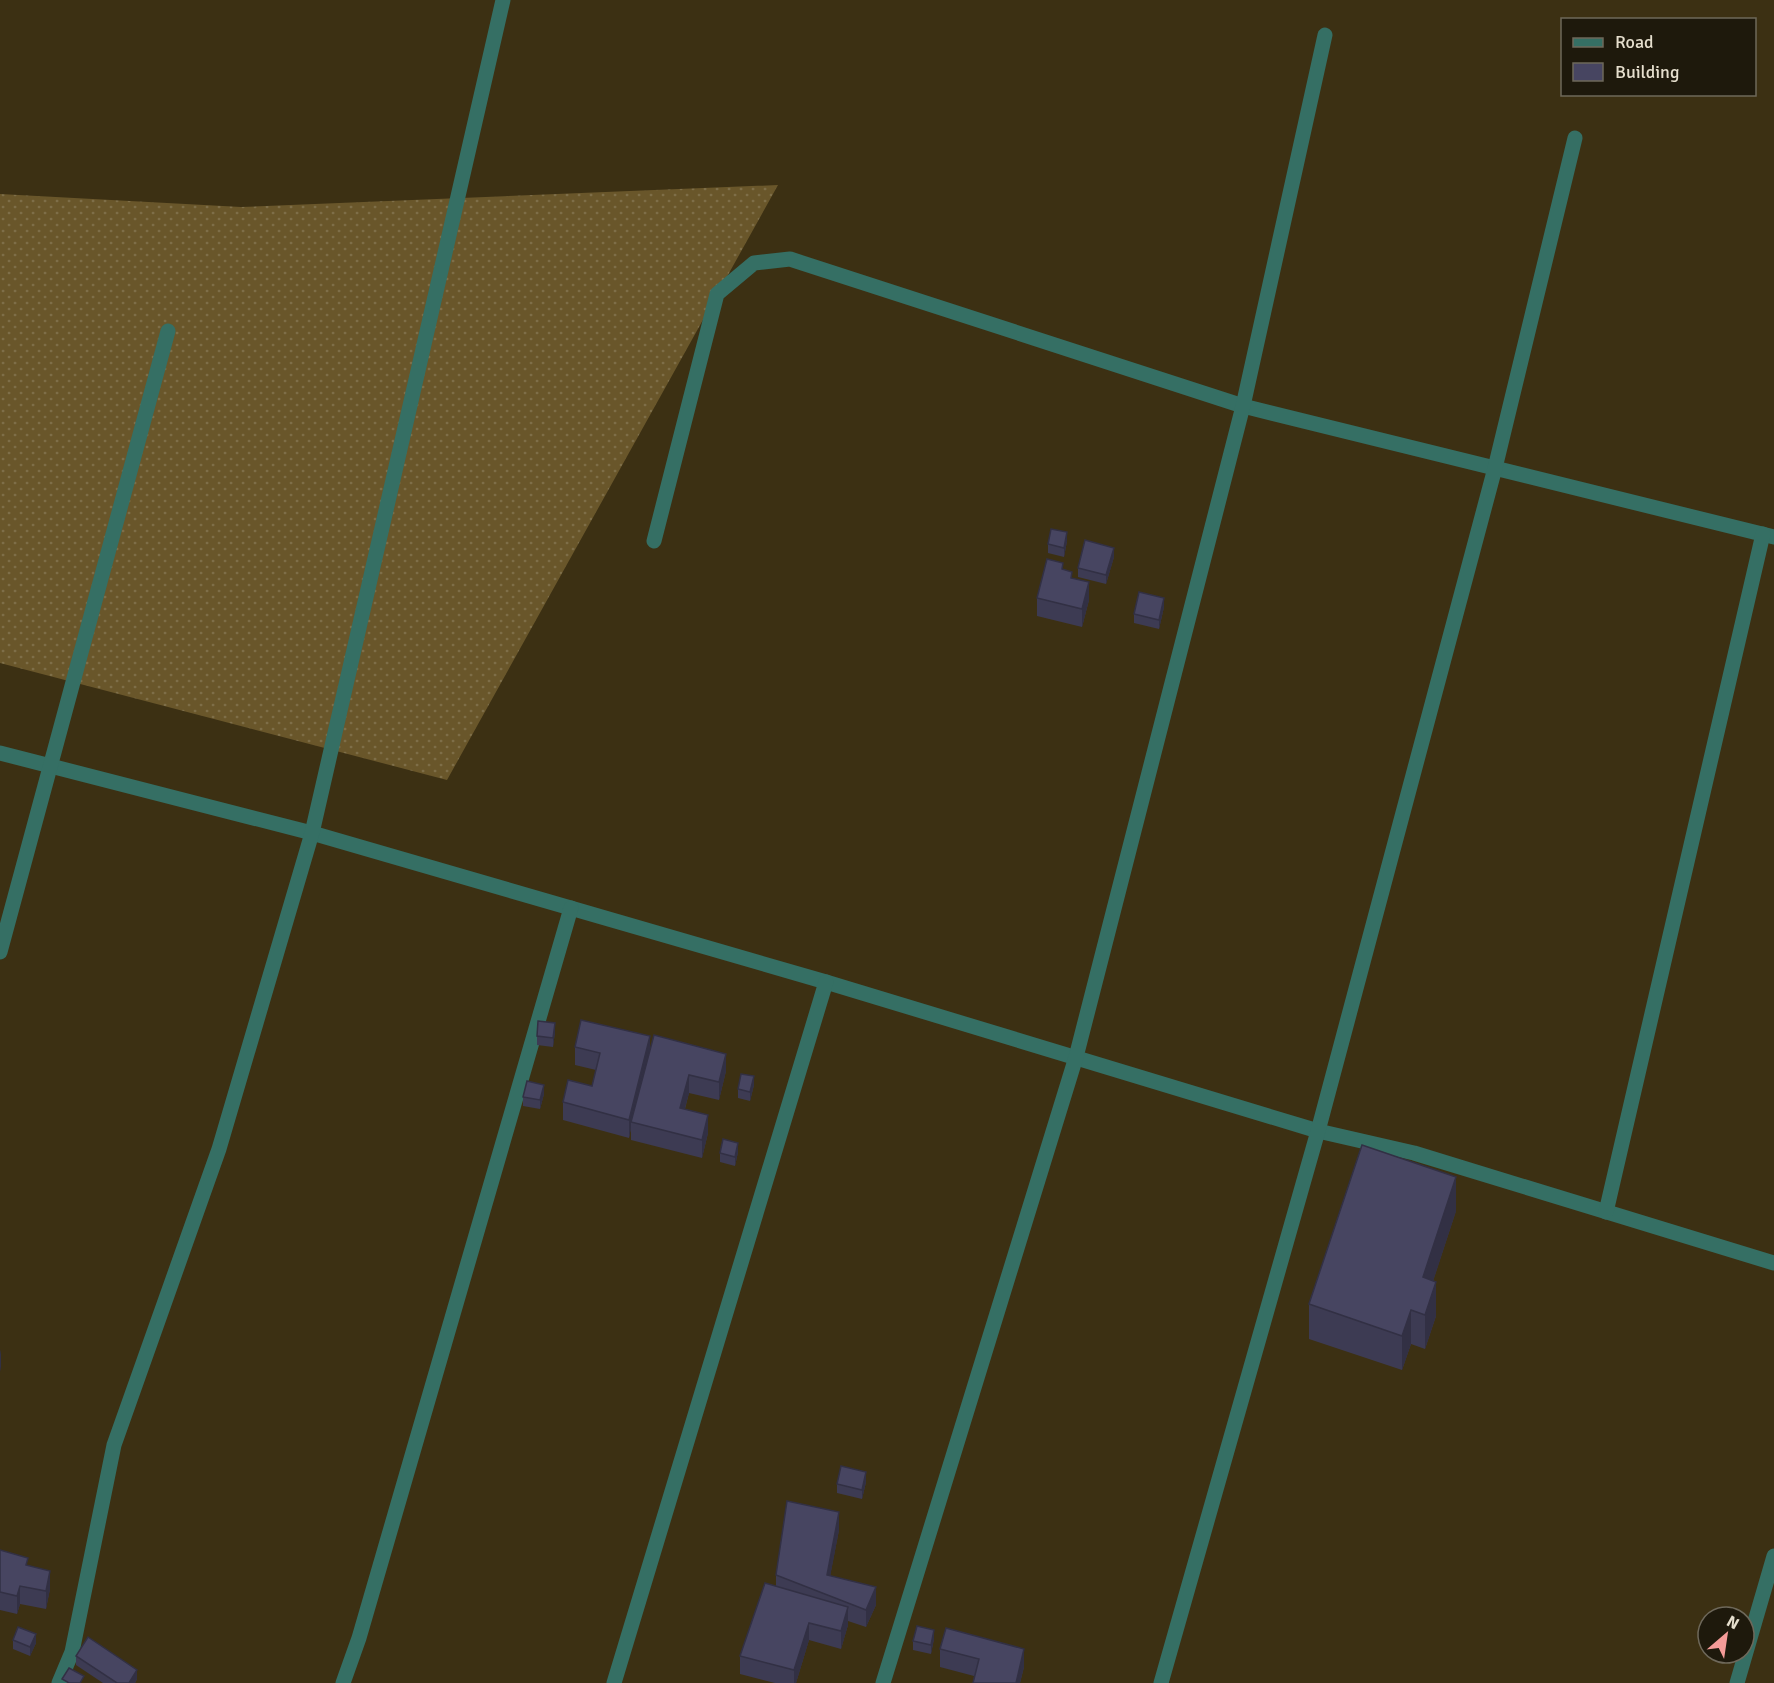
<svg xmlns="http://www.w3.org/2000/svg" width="1774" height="1683" viewBox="0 0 1774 1683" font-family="Signika,sans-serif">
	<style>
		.grass { fill: url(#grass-dots) }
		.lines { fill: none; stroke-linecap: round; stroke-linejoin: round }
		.minor { stroke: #356f64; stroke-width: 15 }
		.wall { fill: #3d3b53 }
		.shaded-wall { fill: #323044 }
		.building { fill: #474561; stroke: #323044; stroke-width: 1.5 }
	</style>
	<defs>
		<pattern id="grass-dots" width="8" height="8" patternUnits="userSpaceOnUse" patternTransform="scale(1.5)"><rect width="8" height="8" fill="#69562a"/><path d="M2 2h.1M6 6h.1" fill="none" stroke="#7e6e48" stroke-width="1.8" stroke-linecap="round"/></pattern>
	</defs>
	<rect width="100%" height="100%" fill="#3c3013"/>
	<path class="grass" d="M778 185 447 780 0 663V194L241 207Z"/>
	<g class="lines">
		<g class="minor">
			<path d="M654 541 717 294 754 263 790 259 1243 406 1774 537"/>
			<path d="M0 753 312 833 826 982 1318 1131 1414 1153 1774 1263"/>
			<path d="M0 952 168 331"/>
			<path d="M1606 1212 1763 534"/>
			<path d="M59 1683 72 1652 114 1445 219 1149 312 833 503 0"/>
			<path d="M343 1683 359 1638 571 908"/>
			<path d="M614 1683 826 982"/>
			<path d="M883 1683 1076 1057 1243 406 1325 35"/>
			<path d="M1161 1683 1318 1131 1495 468 1575 138"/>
			<path d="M1737 1683 1774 1556"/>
		</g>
	</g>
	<g class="wall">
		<path d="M1067 541 1064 557 1048 553V544Z"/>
		<path d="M1114 557 1106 584 1078 577V568Z"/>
		<path d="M1063 569 1072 578 1089 600 1082 627 1037 616V598Z"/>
		<path d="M1164 607 1159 629 1134 623V614Z"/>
		<path d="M555 1032 553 1047 537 1045V1036Z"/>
		<path d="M575 1047 650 1051 726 1071 719 1100 689 1093 685 1109 708 1133 702 1158 631 1140V1128L629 1138 563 1120V1102L592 1086 596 1070 575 1065Z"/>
		<path d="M754 1085 750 1101 738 1098V1089Z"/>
		<path d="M544 1094 540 1109 523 1106V1097Z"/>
		<path d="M738 1152 735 1166 720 1162V1153Z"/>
		<path d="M1456 1211 1433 1281 1436 1316 1425 1349 1411 1344 1402 1370 1309 1339V1304Z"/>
		<path d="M866 1482 862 1499 837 1493V1484Z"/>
		<path d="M839 1530 830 1576 876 1605 866 1627 848 1621V1625L841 1649 809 1640 796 1683H775L740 1674V1656L776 1587V1575Z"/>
		<path d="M0 1550 28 1566 50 1589 46 1609 20 1604 17 1614 0 1610Z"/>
		<path d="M934 1639 931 1654 913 1650V1641Z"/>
		<path d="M13 1640 36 1643 30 1656 13 1649Z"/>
		<path d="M940 1649 1024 1667 1020 1683H973L974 1676 940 1667Z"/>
		<path d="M76 1656 137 1679 135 1683H103L76 1665Z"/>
	</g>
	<g class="shaded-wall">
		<path d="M1067 532V541L1064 557V548Z"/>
		<path d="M1114 548V557L1106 584V575Z"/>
		<path d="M1089 582V600L1082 627V609Z"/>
		<path d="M1164 598V607L1159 629V620Z"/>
		<path d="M555 1023V1032L553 1047V1038Z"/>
		<path d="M650 1036V1054L631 1122V1128L629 1138V1120Z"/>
		<path d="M726 1054V1071L719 1100V1082Z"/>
		<path d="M689 1075V1093L680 1126V1108Z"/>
		<path d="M754 1076V1085L750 1101V1092Z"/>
		<path d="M544 1085V1094L540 1109V1100Z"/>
		<path d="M708 1115V1133L702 1158V1140Z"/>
		<path d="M738 1143V1152L735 1166V1157Z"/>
		<path d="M1456 1177V1211L1423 1312V1277Z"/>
		<path d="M1436 1282V1316L1425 1349V1315Z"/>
		<path d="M1411 1310V1344L1402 1370V1336Z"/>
		<path d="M1 1349V1367L0 1372V1354Z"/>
		<path d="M866 1472V1482L862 1499V1490Z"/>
		<path d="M839 1512V1530L827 1593V1575Z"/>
		<path d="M50 1571V1589L46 1609V1591Z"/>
		<path d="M20 1586V1604L17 1614V1596Z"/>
		<path d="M876 1587V1605L866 1627V1610Z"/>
		<path d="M848 1607V1625L841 1649V1631Z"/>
		<path d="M809 1623V1640L796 1683H794V1670Z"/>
		<path d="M934 1630V1639L931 1654V1645Z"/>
		<path d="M36 1634V1643L30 1656V1647Z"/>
		<path d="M1024 1649V1667L1020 1683H1016Z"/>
		<path d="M137 1670V1679L135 1683H129Z"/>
	</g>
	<g class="building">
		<path d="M1051 529 1067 532 1064 548 1048 544Z"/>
		<path d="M1085 540 1114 548 1106 575 1078 568Z"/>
		<path d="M1047 559 1063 563 1062 569 1072 572 1071 578 1089 582 1082 609 1037 598Z"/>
		<path d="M1139 592 1164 598 1159 620 1134 614Z"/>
		<path d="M581 1020 650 1036 629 1120 563 1102 568 1080 592 1086 600 1053 575 1047Z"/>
		<path d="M538 1021 555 1023 553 1038 537 1036Z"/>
		<path d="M654 1035 726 1054 719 1082 689 1075 680 1108 708 1115 702 1140 631 1122Z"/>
		<path d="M741 1074 754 1076 750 1092 738 1089Z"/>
		<path d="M527 1081 544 1085 540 1100 523 1097Z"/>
		<path d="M723 1139 738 1143 735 1157 720 1153Z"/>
		<path d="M1362 1145 1456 1177 1423 1277 1436 1282 1425 1315 1411 1310 1402 1336 1309 1304Z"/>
		<path d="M841 1466 866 1472 862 1490 837 1484Z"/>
		<path d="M787 1501 839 1512 827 1575 876 1587 866 1610 776 1575Z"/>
		<path d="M0 1550 28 1558 26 1565 50 1571 46 1591 20 1586 17 1596 0 1592Z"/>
		<path d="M765 1583 848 1607 841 1631 809 1623 794 1670 740 1656Z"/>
		<path d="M917 1626 934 1630 931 1645 913 1641Z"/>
		<path d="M18 1627 36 1634 30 1647 13 1640Z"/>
		<path d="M946 1628 1024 1649 1016 1683H973L979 1659 940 1649Z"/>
		<path d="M88 1637 137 1670 129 1683H117L76 1656Z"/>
		<path d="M69 1668 84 1676 80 1683H69L62 1679Z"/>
	</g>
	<rect x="1561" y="18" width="195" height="78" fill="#1e190c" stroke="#6e685a" stroke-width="1.5"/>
	<rect x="1573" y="38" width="30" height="9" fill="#356f64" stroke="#6e685a" stroke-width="1.5"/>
	<text x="1615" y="48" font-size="18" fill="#e6dfce">Road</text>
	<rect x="1573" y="63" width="30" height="18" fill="#474561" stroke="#6e685a" stroke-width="1.5"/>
	<text x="1615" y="78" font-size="18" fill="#e6dfce">Building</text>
	<g transform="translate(1726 1635) rotate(29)"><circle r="28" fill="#1e190c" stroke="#6e685a" stroke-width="1.5"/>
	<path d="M0-4.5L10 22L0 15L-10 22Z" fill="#f59b98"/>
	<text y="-9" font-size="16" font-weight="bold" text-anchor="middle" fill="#e6dfce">N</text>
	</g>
</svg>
